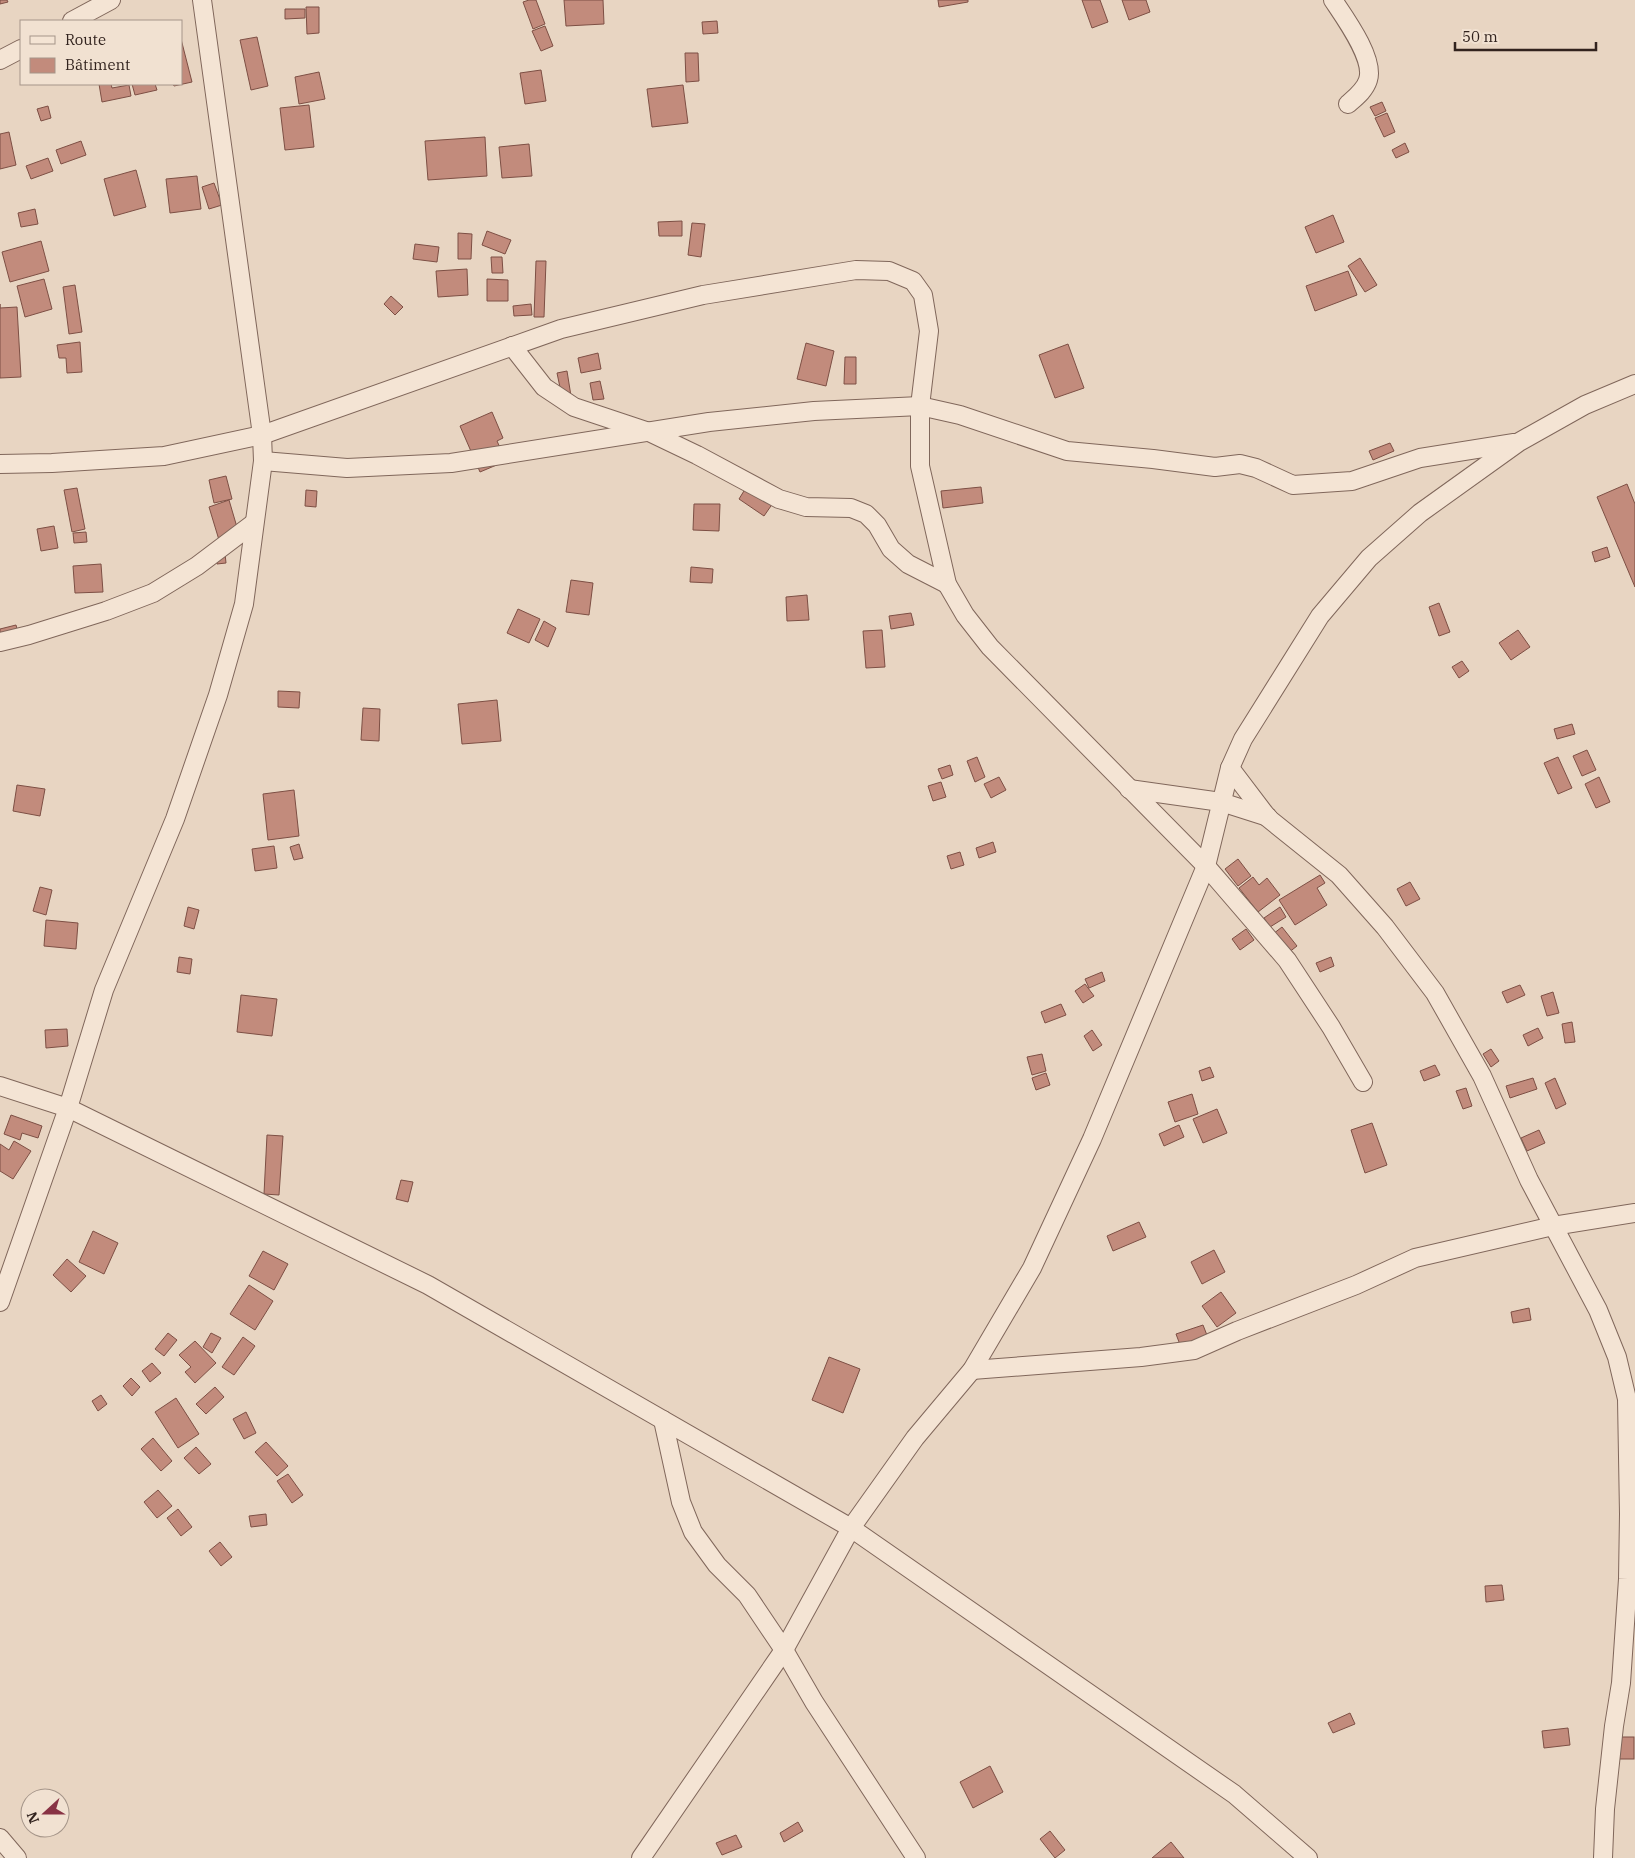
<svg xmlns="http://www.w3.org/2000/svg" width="1635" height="1858" viewBox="0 0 1635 1858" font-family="'IBM Plex Serif',serif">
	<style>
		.building { fill: #c28b7c; stroke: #7d4f44 }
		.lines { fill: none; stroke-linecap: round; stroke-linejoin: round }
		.minor-casing { stroke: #80675b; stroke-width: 20 }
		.minor { stroke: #f4e4d4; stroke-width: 18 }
	</style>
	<rect width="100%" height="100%" fill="#e8d5c2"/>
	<g class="building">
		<path d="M0 0H7L8 2 0 4Z"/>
		<path d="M529 0H536L545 24 533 29 523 2Z"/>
		<path d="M564 0H603L604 24 566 26Z"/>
		<path d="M938 0H968V2L939 7Z"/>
		<path d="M1082 0H1100L1108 22 1092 28Z"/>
		<path d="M1122 0H1146L1150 12 1129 20Z"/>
		<path d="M306 7H319V33L307 34Z"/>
		<path d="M285 9H305V18L285 19Z"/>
		<path d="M717 21 718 33 703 34 702 22Z"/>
		<path d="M545 26 553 46 541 51 532 31Z"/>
		<path d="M257 37 268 86 251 90 240 40Z"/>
		<path d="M181 39 192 82 174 86 173 84H181Z"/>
		<path d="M685 53H698L699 81 686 82Z"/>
		<path d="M541 70 546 101 525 104 520 73Z"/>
		<path d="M319 72 325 99 299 104 295 77Z"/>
		<path d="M99 84H111L112 88 129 85 131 96 102 102Z"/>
		<path d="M132 84H155L157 90 135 95Z"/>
		<path d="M683 85 688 123 652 127 647 89Z"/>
		<path d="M1382 102 1386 111 1375 116 1370 107Z"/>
		<path d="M309 105 314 147 285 150 280 108Z"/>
		<path d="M48 106 51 118 41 121 37 109Z"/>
		<path d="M1387 113 1395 132 1384 137 1375 118Z"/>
		<path d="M9 132 16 165 0 169V134Z"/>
		<path d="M485 137 487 176 428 180 425 141Z"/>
		<path d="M81 141 86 155 61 164 56 150Z"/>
		<path d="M1405 143 1409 152 1396 158 1392 150Z"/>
		<path d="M529 144 532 176 502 178 499 147Z"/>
		<path d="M48 158 53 171 31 179 26 166Z"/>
		<path d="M136 170 146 207 114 216 104 179Z"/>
		<path d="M197 176 201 209 170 213 166 179Z"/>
		<path d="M214 183 222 205 209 209 202 187Z"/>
		<path d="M35 209 38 224 21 227 18 213Z"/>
		<path d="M1333 215 1344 242 1316 253 1305 227Z"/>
		<path d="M682 221V236H659L658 222Z"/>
		<path d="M692 223 705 224 701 257 688 255Z"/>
		<path d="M487 231 511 240 505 254 482 245Z"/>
		<path d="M458 233 472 234 471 259H458Z"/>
		<path d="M41 241 49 271 10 282 2 252Z"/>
		<path d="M415 244 439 247 437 262 413 259Z"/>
		<path d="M491 257H502L503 273H492Z"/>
		<path d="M1360 258 1377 285 1365 292 1348 266Z"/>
		<path d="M536 261H546L544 317H534Z"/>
		<path d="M467 269 468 295 438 297 436 271Z"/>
		<path d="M1348 271 1357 295 1315 311 1306 286Z"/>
		<path d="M44 279 52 309 25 317 17 286Z"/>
		<path d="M487 279 508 280V301H487Z"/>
		<path d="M75 285 82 332 69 334 63 287Z"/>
		<path d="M391 296 403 307 395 315 384 304Z"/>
		<path d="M0 304V308L17 307 21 377 0 378Z"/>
		<path d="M531 304 532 315 514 316 513 306Z"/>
		<path d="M80 342 82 372 67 373 66 358H59L57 345Z"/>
		<path d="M806 343 834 351 826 386 797 379Z"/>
		<path d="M1068 344 1084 388 1055 398 1039 355Z"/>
		<path d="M598 353 601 369 581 373 578 358Z"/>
		<path d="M845 357H856V384H844Z"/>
		<path d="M567 371 571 396 562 397 557 373Z"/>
		<path d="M600 381 604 399 593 400 590 383Z"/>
		<path d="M492 412 503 438 497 441 506 461 480 472 460 426Z"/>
		<path d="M1390 443 1394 451 1373 460 1369 451Z"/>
		<path d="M226 476 232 499 214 503 209 480Z"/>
		<path d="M1627 484 1635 504V587L1597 497Z"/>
		<path d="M747 486 773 503 764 516 739 499Z"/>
		<path d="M981 487 983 503 943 508 941 491Z"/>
		<path d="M77 488 85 529 72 532 64 490Z"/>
		<path d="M306 490 317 491 316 507 305 506Z"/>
		<path d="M229 500 239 534 219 540 209 507Z"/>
		<path d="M694 504H720L719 531 693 530Z"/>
		<path d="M54 526 58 548 41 551 37 529Z"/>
		<path d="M86 532 87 542 74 543 73 533Z"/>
		<path d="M224 544 226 563 217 564 215 545Z"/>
		<path d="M1607 547 1610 557 1595 562 1592 552Z"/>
		<path d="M101 564 103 592 75 593 73 566Z"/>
		<path d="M691 567 713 569 712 583 690 582Z"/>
		<path d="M571 580 593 583 589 615 566 612Z"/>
		<path d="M807 595 809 620 787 621 786 597Z"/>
		<path d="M1439 603 1450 632 1439 636 1429 607Z"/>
		<path d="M518 609 540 619 529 643 507 633Z"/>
		<path d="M911 613 914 625 891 629 889 616Z"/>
		<path d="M544 621 556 628 548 647 535 640Z"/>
		<path d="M16 625 21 644 0 636V629Z"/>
		<path d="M882 630 885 667 866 668 863 631Z"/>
		<path d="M1518 630 1530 647 1511 660 1499 643Z"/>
		<path d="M1462 661 1469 671 1459 678 1452 667Z"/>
		<path d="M278 691 300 692 299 708 278 707Z"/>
		<path d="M497 700 501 741 462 744 458 704Z"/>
		<path d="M363 708 380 709 379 741 361 740Z"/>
		<path d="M1572 724 1575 734 1557 739 1554 729Z"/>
		<path d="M1587 750 1596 770 1582 776 1573 756Z"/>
		<path d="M977 757 985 777 975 782 967 761Z"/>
		<path d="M1558 757 1572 788 1558 794 1544 763Z"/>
		<path d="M950 765 953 775 942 779 938 769Z"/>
		<path d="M999 777 1006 790 991 798 984 784Z"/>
		<path d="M1599 777 1610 802 1596 808 1585 784Z"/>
		<path d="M941 782 946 797 933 801 928 786Z"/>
		<path d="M17 785 45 789 40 816 13 811Z"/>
		<path d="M294 790 299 836 268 840 263 794Z"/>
		<path d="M993 842 996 852 979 858 976 848Z"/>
		<path d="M299 844 303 858 294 860 290 847Z"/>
		<path d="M274 846 277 868 255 871 252 849Z"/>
		<path d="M960 852 964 865 951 869 947 856Z"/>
		<path d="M1238 859 1251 876 1238 886 1225 869Z"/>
		<path d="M1320 875 1325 883 1317 888 1327 905 1295 925 1279 900Z"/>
		<path d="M1253 877 1259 885 1267 878 1280 895 1258 912 1239 888Z"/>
		<path d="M1410 882 1420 899 1406 906 1397 889Z"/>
		<path d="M40 887 52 890 46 915 33 911Z"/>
		<path d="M188 907 199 910 194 929 184 926Z"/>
		<path d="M1280 907 1286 917 1270 927 1264 918Z"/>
		<path d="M46 920 78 923 76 949 44 946Z"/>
		<path d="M1282 927 1297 946 1288 953 1273 934Z"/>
		<path d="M1246 929 1254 940 1240 950 1232 939Z"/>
		<path d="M179 957 192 959 190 974 177 972Z"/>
		<path d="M1331 957 1334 966 1320 972 1316 963Z"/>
		<path d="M1102 972 1105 981 1089 988 1085 979Z"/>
		<path d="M1085 984 1094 996 1083 1003 1075 991Z"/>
		<path d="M1520 985 1525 995 1507 1003 1502 992Z"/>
		<path d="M1553 992 1559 1013 1547 1016 1541 996Z"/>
		<path d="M241 995 277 999 272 1036 237 1032Z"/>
		<path d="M1061 1004 1066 1015 1045 1023 1041 1012Z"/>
		<path d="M1572 1022 1575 1042 1565 1043 1562 1024Z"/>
		<path d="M1538 1028 1543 1038 1528 1046 1523 1035Z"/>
		<path d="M67 1029 68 1046 46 1048 45 1030Z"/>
		<path d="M1092 1030 1102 1045 1093 1051 1084 1036Z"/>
		<path d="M1491 1049 1499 1061 1491 1067 1483 1054Z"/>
		<path d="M1042 1054 1046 1071 1032 1075 1027 1057Z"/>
		<path d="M1435 1065 1440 1075 1424 1081 1420 1071Z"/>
		<path d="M1210 1067 1214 1077 1202 1081 1199 1071Z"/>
		<path d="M1046 1073 1050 1085 1036 1090 1032 1078Z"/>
		<path d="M1533 1078 1537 1089 1510 1098 1506 1086Z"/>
		<path d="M1555 1078 1566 1104 1556 1109 1545 1083Z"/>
		<path d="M1466 1088 1472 1106 1463 1109 1456 1091Z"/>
		<path d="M1192 1094 1198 1114 1175 1122 1168 1102Z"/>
		<path d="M1217 1109 1227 1133 1203 1143 1193 1119Z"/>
		<path d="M11 1115 42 1126 38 1138 22 1133 20 1140 4 1134Z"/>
		<path d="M1372 1123 1387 1165 1365 1173 1351 1130Z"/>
		<path d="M1179 1125 1184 1137 1164 1146 1159 1134Z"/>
		<path d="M1539 1130 1545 1143 1527 1151 1521 1138Z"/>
		<path d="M267 1135 283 1136 279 1195 264 1194Z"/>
		<path d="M14 1141 31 1151 13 1179 0 1171V1144L9 1150Z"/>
		<path d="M401 1180 413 1182 408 1202 396 1199Z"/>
		<path d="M1139 1222 1146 1237 1113 1251 1107 1236Z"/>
		<path d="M93 1231 118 1243 104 1274 79 1262Z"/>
		<path d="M1214 1250 1225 1272 1202 1284 1191 1262Z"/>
		<path d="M263 1251 288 1264 274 1290 249 1276Z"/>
		<path d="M67 1259 86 1276 71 1292 53 1275Z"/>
		<path d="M249 1285 273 1301 255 1330 230 1314Z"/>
		<path d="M1221 1292 1236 1313 1217 1327 1202 1306Z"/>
		<path d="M1529 1308 1531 1320 1513 1323 1511 1312Z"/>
		<path d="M1203 1325 1212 1348 1185 1358 1176 1334Z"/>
		<path d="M168 1333 177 1340 164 1356 155 1349Z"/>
		<path d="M211 1333 221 1338 212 1353 203 1347Z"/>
		<path d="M243 1337 255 1346 234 1375 222 1367Z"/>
		<path d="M195 1341 216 1363 195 1383 185 1372 191 1367 179 1355Z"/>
		<path d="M829 1357 860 1369 843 1413 812 1400Z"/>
		<path d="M152 1363 161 1373 150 1382 142 1371Z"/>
		<path d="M131 1378 140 1387 132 1396 123 1386Z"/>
		<path d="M215 1387 224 1397 206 1414 196 1404Z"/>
		<path d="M101 1395 107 1404 98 1411 92 1401Z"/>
		<path d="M176 1398 199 1434 178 1448 155 1412Z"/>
		<path d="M246 1412 256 1433 244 1439 233 1419Z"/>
		<path d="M153 1438 172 1461 161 1471 141 1449Z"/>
		<path d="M266 1442 288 1466 277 1476 255 1452Z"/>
		<path d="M196 1447 211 1464 199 1474 184 1458Z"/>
		<path d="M288 1474 303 1495 292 1503 277 1481Z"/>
		<path d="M158 1490 172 1506 157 1518 144 1502Z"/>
		<path d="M178 1509 192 1527 181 1536 167 1518Z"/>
		<path d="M266 1514 267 1525 251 1527 249 1516Z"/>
		<path d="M220 1542 232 1557 221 1566 209 1551Z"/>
		<path d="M1502 1585 1504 1600 1486 1602 1485 1586Z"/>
		<path d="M1350 1713 1355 1724 1333 1733 1328 1723Z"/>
		<path d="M1568 1728 1570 1745 1544 1748 1542 1731Z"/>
		<rect x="1619" y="1737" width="15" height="22"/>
		<path d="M990 1766 1003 1792 973 1808 960 1782Z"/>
		<path d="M798 1822 803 1831 784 1842 780 1833Z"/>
		<path d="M1050 1831 1065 1850 1055 1858 1040 1839Z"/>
		<path d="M736 1835 742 1847 722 1855 716 1843Z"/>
		<path d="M1171 1842 1184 1858H1152Z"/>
	</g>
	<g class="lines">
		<g class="minor-casing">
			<g id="minor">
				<path d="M1333 0C1345 18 1375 59 1368 80 1365 90 1356 97 1348 104"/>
				<path d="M72 21 111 0"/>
				<path d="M0 60 21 49"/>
				<path d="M512 346 544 387 574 407 649 432 697 455 779 499 806 507 851 508 866 514 877 525 891 549 908 564 947 584"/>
				<path d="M263 461 347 468 451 463 709 422 814 411 920 406 960 415 1067 451 1153 459 1215 467 1240 464 1256 468 1293 485 1352 481 1420 458 1514 443"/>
				<path d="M0 464 52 463 164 456 262 435 561 329 703 295 856 270 889 271 913 281 923 295 929 331 920 406V466L947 584 965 615 990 647 1206 866 1287 960 1331 1027 1363 1082"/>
				<path d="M0 642 29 635 106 611 153 593 197 566 254 523"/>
				<path d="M1230 768 1268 818 1339 875 1385 927 1435 993 1482 1076 1529 1180 1598 1310 1617 1357 1627 1399 1629 1514 1628 1579 1621 1683 1614 1726 1605 1809 1603 1858"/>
				<path d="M1129 789 1221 802 1268 817"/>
				<path d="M0 1086 68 1108 428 1285 851 1528 1234 1794 1308 1858"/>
				<path d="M0 1302 68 1108 104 990 175 819 218 695 244 604 263 461 262 435 202 0"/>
				<path d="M972 1370 1141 1357 1194 1350 1237 1331 1356 1285 1415 1258 1553 1226 1635 1213"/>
				<path d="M663 1420 681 1502 693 1532 717 1565 747 1595 784 1650 814 1702 916 1858"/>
				<path d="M0 1838 17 1858"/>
				<path d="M641 1858 784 1650 851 1528 915 1438 972 1370 1032 1268 1092 1139 1206 866 1230 768 1243 739 1320 616 1369 558 1420 513 1519 442 1585 405 1635 384"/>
			</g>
		</g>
		<use href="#minor" class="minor"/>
	</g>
	<rect x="20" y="20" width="162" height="65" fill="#f1e1d1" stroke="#a59589"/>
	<rect x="30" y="36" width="25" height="8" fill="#f4e4d4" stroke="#a59589"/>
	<text x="65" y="45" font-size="15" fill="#32231e">Route</text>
	<rect x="30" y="58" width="25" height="15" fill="#c28b7c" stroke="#a59589"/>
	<text x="65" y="70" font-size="15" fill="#32231e">Bâtiment</text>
	<g transform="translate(45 1813) rotate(249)"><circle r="24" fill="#f1e1d1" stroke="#a59589"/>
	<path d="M0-4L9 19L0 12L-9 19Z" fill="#883244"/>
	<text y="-8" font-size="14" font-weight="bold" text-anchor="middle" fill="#32231e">N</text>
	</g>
	<path d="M1455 42v8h141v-8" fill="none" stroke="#32231e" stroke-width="2.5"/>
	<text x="1462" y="42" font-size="15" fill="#32231e" stroke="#f1e1d1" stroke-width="4" paint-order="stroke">50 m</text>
</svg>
